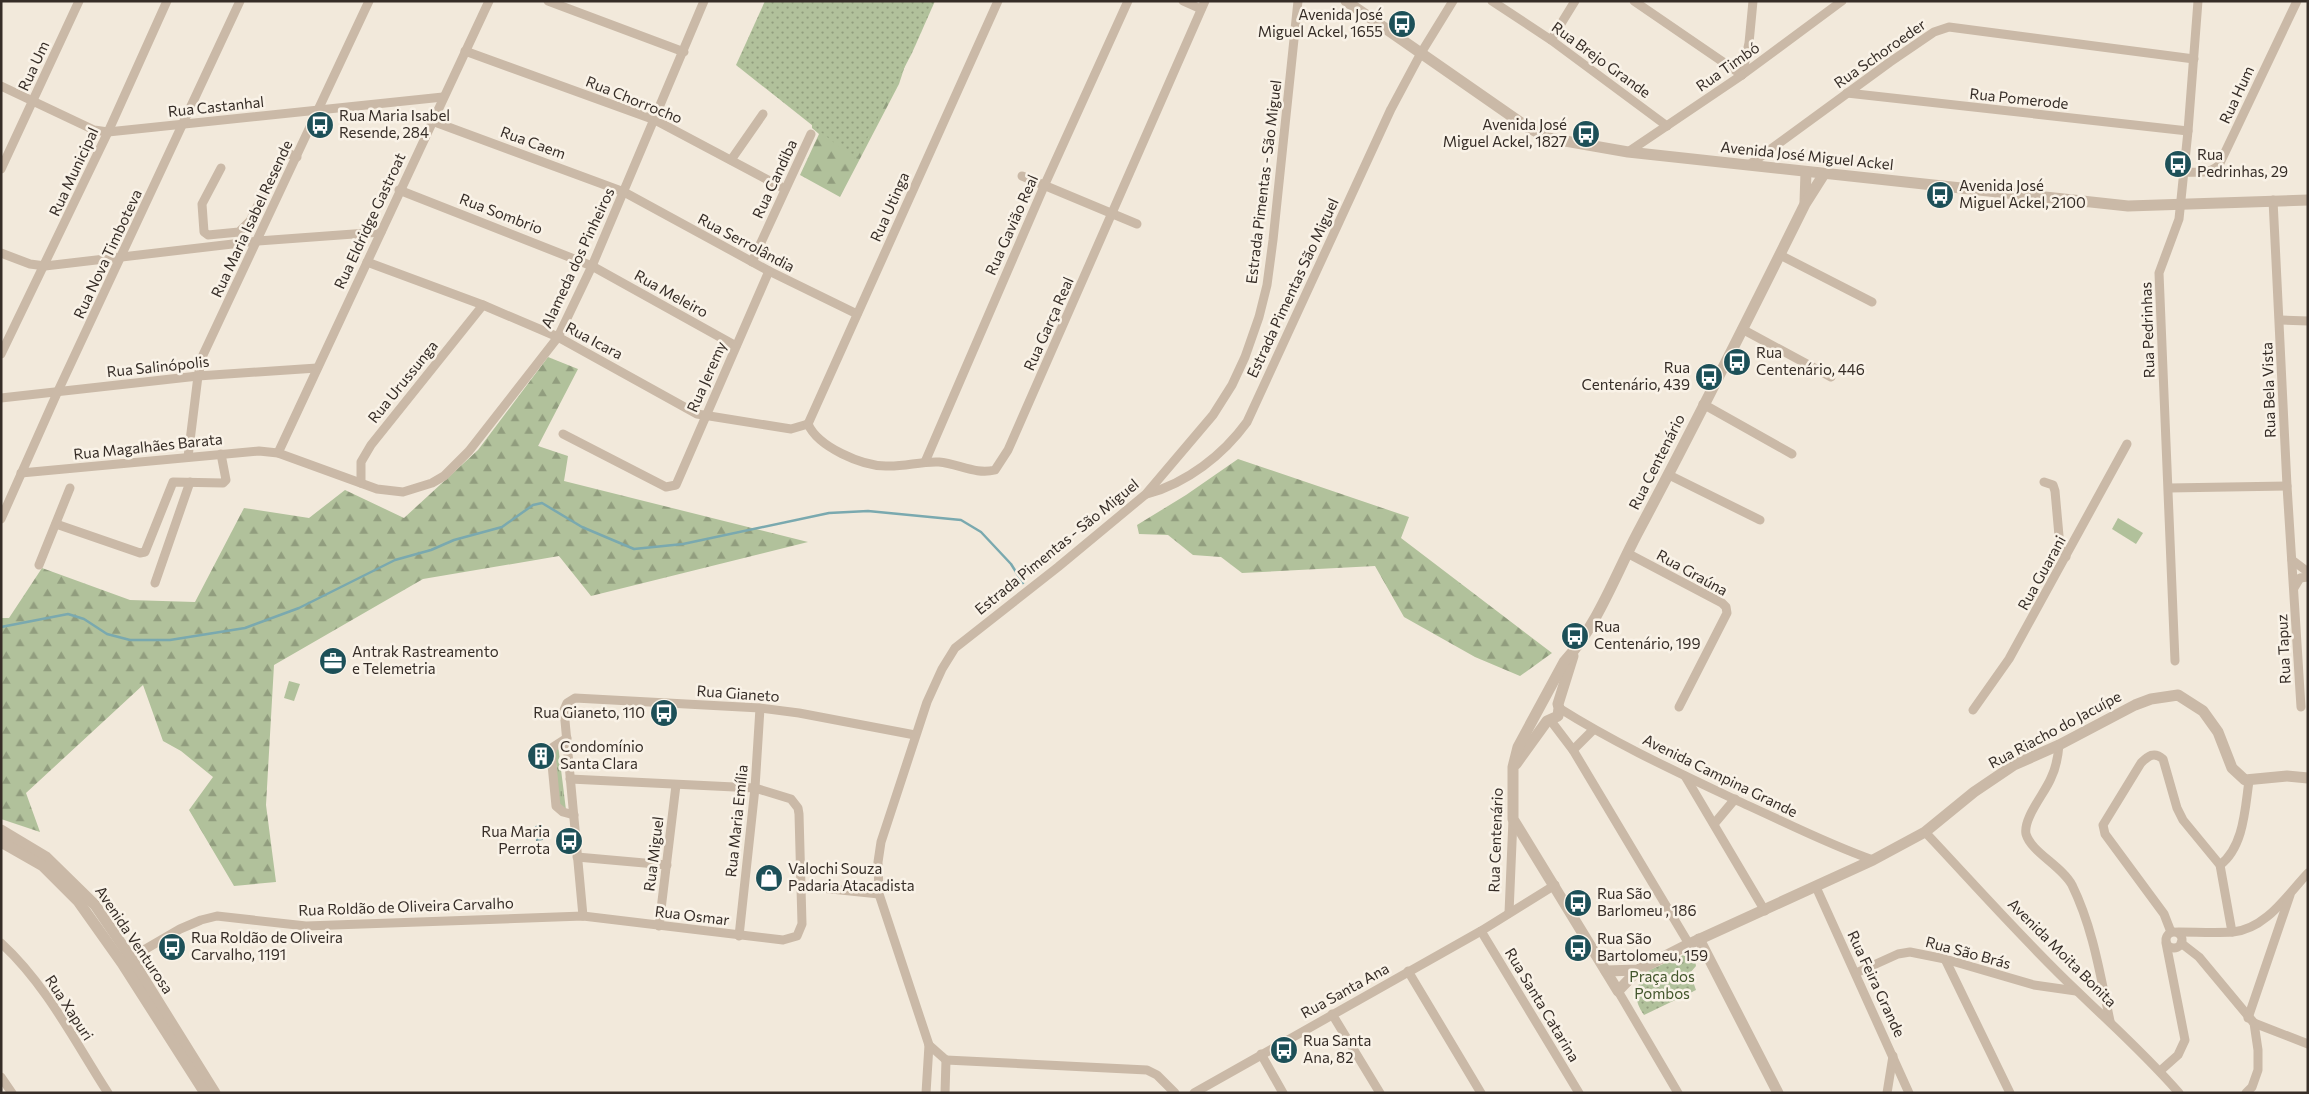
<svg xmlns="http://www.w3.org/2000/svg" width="2309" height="1094" viewBox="0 0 2309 1094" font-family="Commissioner,sans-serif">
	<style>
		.grass { fill: url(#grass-tufts) }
		.forest { fill: url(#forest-firs) }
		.park { fill: url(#park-dots) }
		.pitch { fill: #b1c19b }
		.water { fill: url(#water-rules) }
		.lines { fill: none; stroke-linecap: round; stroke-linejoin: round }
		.stream { stroke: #7aa9af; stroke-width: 2.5 }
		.minor { stroke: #cab9a7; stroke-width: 9 }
		.tertiary { stroke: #cab9a7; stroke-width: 11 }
		.labels { text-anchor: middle; stroke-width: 5; stroke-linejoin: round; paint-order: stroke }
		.poi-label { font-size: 15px; fill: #362d27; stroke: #f9f2e7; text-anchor: start }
		.street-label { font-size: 15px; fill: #362d27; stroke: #f9f2e7 }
		.park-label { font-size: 15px; fill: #42552b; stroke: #f9f2e7 }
	</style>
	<defs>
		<pattern id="grass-tufts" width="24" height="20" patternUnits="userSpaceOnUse" patternTransform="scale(1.25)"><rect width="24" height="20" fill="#b1c19b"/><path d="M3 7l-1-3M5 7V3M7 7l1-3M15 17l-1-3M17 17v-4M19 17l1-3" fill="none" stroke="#919d7e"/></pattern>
		<pattern id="forest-firs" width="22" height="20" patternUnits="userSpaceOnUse" patternTransform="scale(1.25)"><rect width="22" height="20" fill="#b1c19b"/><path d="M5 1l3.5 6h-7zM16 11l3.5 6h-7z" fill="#919d7e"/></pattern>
		<pattern id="park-dots" width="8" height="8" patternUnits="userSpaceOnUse" patternTransform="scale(1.25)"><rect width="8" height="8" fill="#b1c19b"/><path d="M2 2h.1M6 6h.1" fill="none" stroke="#919d7e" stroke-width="1.8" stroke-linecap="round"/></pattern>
		<pattern id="water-rules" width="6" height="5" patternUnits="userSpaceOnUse" patternTransform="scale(1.25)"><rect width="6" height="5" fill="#7aa9af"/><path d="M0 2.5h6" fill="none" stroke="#658a8e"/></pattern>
	</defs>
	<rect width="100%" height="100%" fill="#f2e9db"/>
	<path class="grass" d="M558 745 566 810 559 804 555 748Z"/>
	<g class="forest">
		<path d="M919 23 899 84 840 197 800 175 819 134 812 128V121Z"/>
		<path d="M548 357 578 369 538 446 568 456 564 481 808 542 591 596 559 556 423 579 274 665 266 805 276 882 234 886 189 810 213 777 181 751 163 741 143 685 26 793 40 832 1 819V618H9L42 568 130 600 195 602 244 508 309 518 345 490 404 518 478 450Z"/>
		<path d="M1238 459 1409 517 1401 538 1552 653 1520 676 1475 657 1404 617 1375 566 1242 573 1221 557 1193 555 1168 535 1139 534 1137 525 1186 495Z"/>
	</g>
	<g class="park">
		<path d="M765 1H935L912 53 856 160 736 65Z"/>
		<path d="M1697 949 1699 953 1695 961 1696 966 1690 973 1696 990 1644 1015C1633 999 1635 989 1645 972Z"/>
	</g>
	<g class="pitch">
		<path d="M2118 518 2143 533 2136 544 2112 529Z"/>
		<path d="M289 681 300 684 294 701 284 698Z"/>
	</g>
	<path class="water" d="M542 825 543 840 536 841 535 826Z"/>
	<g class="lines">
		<path class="stream" d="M1 627 68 614 84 619 107 634 130 640H170L245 628 299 608 395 560 431 550 454 540 502 527 533 505 542 503 582 527 634 549 683 544 829 513 868 511 961 520 981 532 1011 564 1023 583"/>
		<g class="minor">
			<path d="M548 1 684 52"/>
			<path d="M1183 1 1201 9"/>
			<path d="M1492 1 1551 40 1667 126"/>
			<path d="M1634 1 1742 75"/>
			<path d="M1551 40 1575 1"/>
			<path d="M465 51 655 120 785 189"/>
			<path d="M1742 75 1749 43 1753 1"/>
			<path d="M1 86 94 130 108 132 443 97"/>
			<path d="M1847 93 2188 131"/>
			<path d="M432 121 624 192 769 271 857 314"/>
			<path d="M1628 152 1742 75 1842 1"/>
			<path d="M731 160 763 114"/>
			<path d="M1749 165 1890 62 1934 32 1949 27 2194 59"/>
			<path d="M221 168 202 204 204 232 208 235 239 232 250 221 282 157 287 153 297 157"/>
			<path d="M1 169 79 1"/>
			<path d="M2183 172C2196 172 2209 175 2219 165L2297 1"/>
			<path d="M1022 176 1137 224"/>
			<path d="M399 190 592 266 736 346"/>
			<path d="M2273 200 2287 486 2301 707"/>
			<path d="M1 253 30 264 45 266 258 241 381 232"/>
			<path d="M1780 255 1872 302"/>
			<path d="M367 262 483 305 558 337 697 414 791 429 808 424"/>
			<path d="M752 262 811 134"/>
			<path d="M2280 320 2308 321"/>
			<path d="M1742 329 1831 377"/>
			<path d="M1 354 108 132 167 1"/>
			<path d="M1 398 198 376 317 368"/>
			<path d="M1703 404 1792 454"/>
			<path d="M808 424C818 447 862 466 886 466 904 467 921 461 939 462 959 464 976 475 995 470L1008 450 1205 1"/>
			<path d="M808 424 998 1"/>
			<path d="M563 434 666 487 676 485 769 271"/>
			<path d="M278 453 489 1"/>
			<path d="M188 457 198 376 203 355 369 1"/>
			<path d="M925 462 1045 184 1128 1"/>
			<path d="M21 473 259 451 278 453 377 489 403 492 432 483 444 476 469 451 558 337 592 266 704 1"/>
			<path d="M1669 475 1760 520"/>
			<path d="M2044 482 2053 485 2055 491 2060 547 2066 557"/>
			<path d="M361 483V462L371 445 483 305"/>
			<path d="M2169 488 2287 486"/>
			<path d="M1147 494C1187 483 1223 455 1247 422L1391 109 1421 53 1453 1"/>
			<path d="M1 519 58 391 240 1"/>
			<path d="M56 524 140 553 145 552 173 482 223 483 226 480 221 454"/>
			<path d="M1627 553 1722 603 1726 607 1727 613 1679 707"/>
			<path d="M2292 560 2308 572"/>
			<path d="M39 565 70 488"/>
			<path d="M155 583 190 482"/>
			<path d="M2294 588 2300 578 2308 577"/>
			<path d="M2175 661 2159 273 2179 219 2188 131 2198 1"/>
			<path d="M1559 708C1616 744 1677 772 1738 801 1783 821 1827 844 1873 860"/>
			<path d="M1973 710 2009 659 2127 444"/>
			<path d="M1551 721 1573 750 1689 944"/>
			<path d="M567 738 553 747 551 754 556 806 563 812 574 815"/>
			<path d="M2059 745C2058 757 2056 768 2051 778 2045 793 2023 818 2026 834 2031 852 2062 866 2072 885 2093 928 2100 974 2110 1021"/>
			<path d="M1573 750 1593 730"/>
			<path d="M1685 776 1765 911"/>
			<path d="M1714 824 1735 799"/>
			<path d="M1925 832C1975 885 2024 941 2077 991 2112 1025 2146 1055 2179 1093"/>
			<path d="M577 857 667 865"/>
			<path d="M2220 865C2244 847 2245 808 2249 781"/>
			<path d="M802 886 879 894"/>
			<path d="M1816 887 1909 1093"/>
			<path d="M1509 913 1513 819"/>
			<path d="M583 916 564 710 567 703 575 698 760 708 799 713 915 735"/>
			<path d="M659 926 676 785"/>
			<path d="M1481 931 1579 1093"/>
			<circle cx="2174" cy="940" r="8"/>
			<path d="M2171 932 2164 914 2105 834 2103 825 2141 763C2148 756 2154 751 2163 759L2177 808 2183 820 2220 865 2232 932"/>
			<path d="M2178 932C2196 932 2215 933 2233 932 2266 929 2287 895 2308 873"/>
			<path d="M739 936 755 788 760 708"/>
			<path d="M1 943C46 984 75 1042 108 1093"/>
			<path d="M2181 943 2199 957 2254 1023 2258 1050V1070L2252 1087 2246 1093"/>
			<path d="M1945 959 2010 1093"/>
			<path d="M125 961 180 929 201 920 217 916 306 926 583 916 783 940 797 936 802 924 799 814 798 808 791 799 755 788 570 779"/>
			<path d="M1408 971 1481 1093"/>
			<path d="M1856 973 1898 954 1910 952 1945 959 2034 985 2076 991"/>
			<path d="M1618 991 1678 1093"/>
			<path d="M1332 1014 1380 1093"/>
			<path d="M2248 1018 2290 895"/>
			<path d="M2254 1023 2308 1044"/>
			<path d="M929 1045 946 1060"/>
			<path d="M1261 1054 1283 1093"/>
			<path d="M946 1060 1147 1070 1157 1075 1175 1093"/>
			<path d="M2160 1071 2178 1055 2185 1040 2166 943"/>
			<path d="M1 1077 12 1093"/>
			<path d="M926 1093 929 1045 879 894 878 862 881 842 927 702 942 669 955 648 1058 567 1146 494 1213 415 1232 385 1245 357 1259 317 1267 285 1273 240 1298 1"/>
			<path d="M945 1093 946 1060"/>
			<path d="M1194 1093 1481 931 1555 885"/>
			<path d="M1887 1093 1893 1056"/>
		</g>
		<g class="tertiary">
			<path d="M1346 1 1527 127 1548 138 1628 152 2128 206 2308 200"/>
			<path d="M1805 202 1806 172"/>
			<path d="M1516 764 1547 721 1558 716 1559 708 1558 704 1573 656"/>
			<path d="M1 830 46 857 95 905 131 958 215 1093"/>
			<path d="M1 842 43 866 78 901 122 963 205 1093"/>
			<path d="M1699 939 1778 1093"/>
			<path d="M1638 970 1618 991 1513 819V767L1518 747 1564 662C1597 626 1615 576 1637 534 1695 425 1750 315 1805 204L1824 174"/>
			<path d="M1606 971 1638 970 1689 944 1873 860 1925 832 1974 792 2014 765 2059 745 2135 705 2151 699 2178 695 2203 711 2218 732 2232 768 2245 780 2287 776 2308 778"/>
		</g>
	</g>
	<defs>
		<g id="bus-disc" transform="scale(1.4375)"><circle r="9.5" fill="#1d5058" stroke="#f9f2e7"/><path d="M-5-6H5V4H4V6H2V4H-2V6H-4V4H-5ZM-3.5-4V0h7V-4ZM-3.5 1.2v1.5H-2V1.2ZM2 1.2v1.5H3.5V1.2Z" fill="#fff"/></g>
		<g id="office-disc" transform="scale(1.4375)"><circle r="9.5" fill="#1d5058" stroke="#f9f2e7"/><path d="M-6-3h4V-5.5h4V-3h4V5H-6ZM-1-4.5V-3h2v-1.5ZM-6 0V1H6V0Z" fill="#fff"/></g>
		<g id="building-disc" transform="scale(1.4375)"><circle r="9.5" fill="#1d5058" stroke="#f9f2e7"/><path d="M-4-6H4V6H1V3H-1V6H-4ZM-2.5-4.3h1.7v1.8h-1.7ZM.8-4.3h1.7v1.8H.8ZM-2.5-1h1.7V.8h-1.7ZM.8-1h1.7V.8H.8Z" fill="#fff"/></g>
		<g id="shop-disc" transform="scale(1.4375)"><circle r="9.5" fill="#1d5058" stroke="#f9f2e7"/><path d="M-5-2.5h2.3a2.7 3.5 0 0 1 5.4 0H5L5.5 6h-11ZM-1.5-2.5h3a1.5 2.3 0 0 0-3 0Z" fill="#fff"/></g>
	</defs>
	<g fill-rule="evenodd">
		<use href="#bus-disc" x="1402" y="24"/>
		<use href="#bus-disc" x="320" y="125"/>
		<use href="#bus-disc" x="1586" y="134"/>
		<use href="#bus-disc" x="2178" y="164"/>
		<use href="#bus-disc" x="1940" y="195"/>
		<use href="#bus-disc" x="1737" y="362"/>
		<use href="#bus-disc" x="1709" y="377"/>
		<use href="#bus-disc" x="1575" y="636"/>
		<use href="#office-disc" x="333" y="661"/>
		<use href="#bus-disc" x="664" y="713"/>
		<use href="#building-disc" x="541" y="756"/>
		<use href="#bus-disc" x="569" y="841"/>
		<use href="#shop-disc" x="769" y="878"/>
		<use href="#bus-disc" x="1578" y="903"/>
		<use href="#bus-disc" x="172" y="947"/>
		<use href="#bus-disc" x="1578" y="948"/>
		<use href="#bus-disc" x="1284" y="1050"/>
	</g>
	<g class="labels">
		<g class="poi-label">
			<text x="1383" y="20" text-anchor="end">Avenida José<tspan x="1383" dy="17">Miguel Ackel, 1655</tspan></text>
			<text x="339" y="121">Rua Maria Isabel<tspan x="339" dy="17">Resende, 284</tspan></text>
			<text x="1567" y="130" text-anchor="end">Avenida José<tspan x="1567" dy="17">Miguel Ackel, 1827</tspan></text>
			<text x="2197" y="160">Rua<tspan x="2197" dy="17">Pedrinhas, 29</tspan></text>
			<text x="1959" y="191">Avenida José<tspan x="1959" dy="17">Miguel Ackel, 2100</tspan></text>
			<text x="1756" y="358">Rua<tspan x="1756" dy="17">Centenário, 446</tspan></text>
			<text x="1690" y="373" text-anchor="end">Rua<tspan x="1690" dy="17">Centenário, 439</tspan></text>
			<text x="1594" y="632">Rua<tspan x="1594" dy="17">Centenário, 199</tspan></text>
			<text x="352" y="657">Antrak Rastreamento<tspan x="352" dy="17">e Telemetria</tspan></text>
			<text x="645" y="718" text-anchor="end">Rua Gianeto, 110</text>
			<text x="560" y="752">Condomínio<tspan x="560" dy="17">Santa Clara</tspan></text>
			<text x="550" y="837" text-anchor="end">Rua Maria<tspan x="550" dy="17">Perrota</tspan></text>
			<text x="788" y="874">Valochi Souza<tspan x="788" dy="17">Padaria Atacadista</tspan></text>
			<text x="1597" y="899">Rua São<tspan x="1597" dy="17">Barlomeu , 186</tspan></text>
			<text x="191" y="943">Rua Roldão de Oliveira<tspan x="191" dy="17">Carvalho, 1191</tspan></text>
			<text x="1597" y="944">Rua São<tspan x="1597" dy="17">Bartolomeu, 159</tspan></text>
			<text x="1303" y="1046">Rua Santa<tspan x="1303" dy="17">Ana, 82</tspan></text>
		</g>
		<g class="street-label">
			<text transform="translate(1880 54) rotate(-35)" y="5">Rua Schoroeder</text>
			<text transform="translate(1601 60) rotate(36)" y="5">Rua Brejo Grande</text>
			<text transform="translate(34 66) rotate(-65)" y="5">Rua Um</text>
			<text transform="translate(1728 67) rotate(-35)" y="5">Rua Timbó</text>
			<text transform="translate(2237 95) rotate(-65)" y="5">Rua Hum</text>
			<text transform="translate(2019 99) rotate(6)" y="5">Rua Pomerode</text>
			<text transform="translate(634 100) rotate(22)" y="5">Rua Chorrocho</text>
			<text transform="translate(216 107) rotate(-6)" y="5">Rua Castanhal</text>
			<text transform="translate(533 143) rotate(20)" y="5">Rua Caem</text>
			<text transform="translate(1807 156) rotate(6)" y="5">Avenida José Miguel Ackel</text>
			<text transform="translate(74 172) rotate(-65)" y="5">Rua Municipal</text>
			<text transform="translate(775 179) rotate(-65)" y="5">Rua Candiba</text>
			<text transform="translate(1264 182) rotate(-83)" y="5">Estrada Pimentas - São Miguel</text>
			<text transform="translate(890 207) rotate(-66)" y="5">Rua Utinga</text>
			<text transform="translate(501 214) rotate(21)" y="5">Rua Sombrio</text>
			<text transform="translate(252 219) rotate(-65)" y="5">Rua Maria Isabel Resende</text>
			<text transform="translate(370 221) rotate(-65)" y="5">Rua Eldridge Gastroat</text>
			<text transform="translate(1012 225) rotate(-66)" y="5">Rua Gavião Real</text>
			<text transform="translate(746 243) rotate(28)" y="5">Rua Serrolândia</text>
			<text transform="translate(108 254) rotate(-65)" y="5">Rua Nova Timboteva</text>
			<text transform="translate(578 258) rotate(-65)" y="5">Alameda dos Pinheiros</text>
			<text transform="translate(1293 288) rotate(-65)" y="5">Estrada Pimentas São Miguel</text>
			<text transform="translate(671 294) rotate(29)" y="5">Rua Meleiro</text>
			<text transform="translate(1049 324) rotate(-66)" y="5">Rua Garça Real</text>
			<text transform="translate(2148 330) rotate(-92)" y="5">Rua Pedrinhas</text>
			<text transform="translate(594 341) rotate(28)" y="5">Rua Icara</text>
			<text transform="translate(158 367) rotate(-6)" y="5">Rua Salinópolis</text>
			<text transform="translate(707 377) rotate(-66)" y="5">Rua Jeremy</text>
			<text transform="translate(403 382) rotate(-51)" y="5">Rua Urussunga</text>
			<text transform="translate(2269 390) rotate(-92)" y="5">Rua Bela Vista</text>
			<text transform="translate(148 447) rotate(-6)" y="5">Rua Magalhães Barata</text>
			<text transform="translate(1657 462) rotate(-63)" y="5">Rua Centenário</text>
			<text transform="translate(1057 547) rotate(-39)" y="5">Estrada Pimentas - São Miguel</text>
			<text transform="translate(1692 573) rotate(29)" y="5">Rua Graúna</text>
			<text transform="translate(2042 573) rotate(-61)" y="5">Rua Guarani</text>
			<text transform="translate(2284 649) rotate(-93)" y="5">Rua Tapuz</text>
			<text transform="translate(738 694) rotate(4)" y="5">Rua Gianeto</text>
			<text transform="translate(2055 730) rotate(-28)" y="5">Rua Riacho do Jacuípe</text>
			<text transform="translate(1720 776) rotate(26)" y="5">Avenida Campina Grande</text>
			<text transform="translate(737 821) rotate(-84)" y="5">Rua Maria Emília</text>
			<text transform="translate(1496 840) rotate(-88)" y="5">Rua Centenário</text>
			<text transform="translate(654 854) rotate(-83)" y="5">Rua Miguel</text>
			<text transform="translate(406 907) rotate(-2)" y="5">Rua Roldão de Oliveira Carvalho</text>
			<text transform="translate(692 916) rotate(7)" y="5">Rua Osmar</text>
			<text transform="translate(134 940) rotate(56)" y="5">Avenida Venturosa</text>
			<text transform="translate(1968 953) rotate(15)" y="5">Rua São Brás</text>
			<text transform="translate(2062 953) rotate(45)" y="5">Avenida Moita Bonita</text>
			<text transform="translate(1876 984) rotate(65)" y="5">Rua Feira Grande</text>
			<text transform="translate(1345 991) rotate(-29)" y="5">Rua Santa Ana</text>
			<text transform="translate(1542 1005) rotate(59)" y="5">Rua Santa Catarina</text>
			<text transform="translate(69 1008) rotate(57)" y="5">Rua Xapuri</text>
		</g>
		<g class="park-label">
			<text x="1662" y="982">Praça dos<tspan x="1662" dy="17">Pombos</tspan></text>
		</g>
	</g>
	<rect width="2309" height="1094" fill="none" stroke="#362d27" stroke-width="5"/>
</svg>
